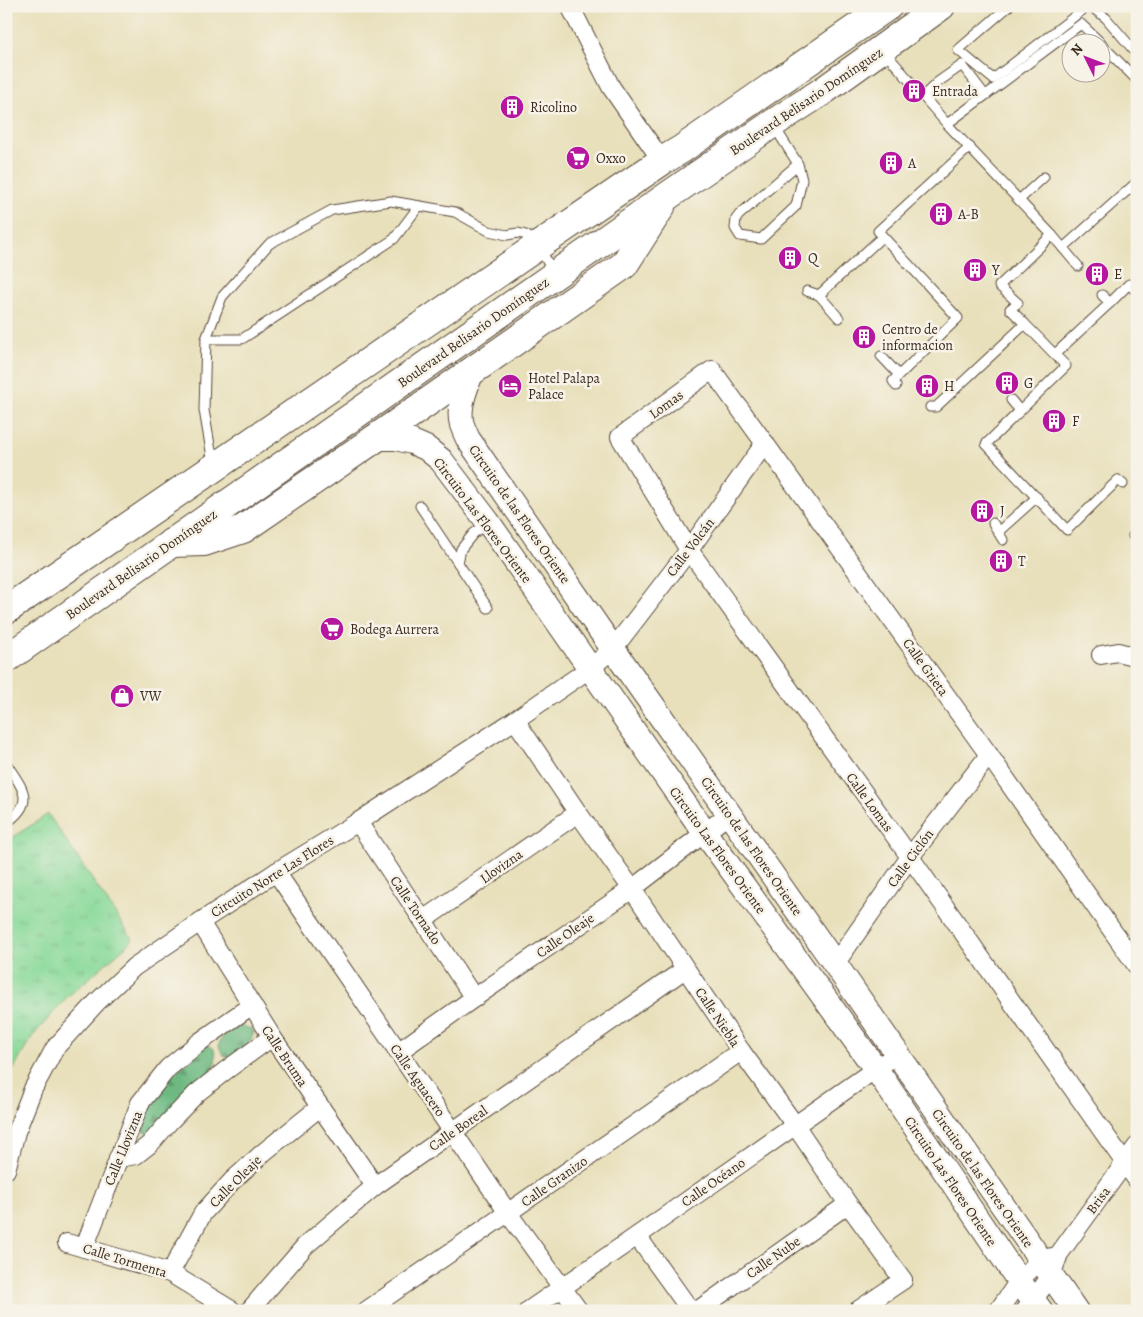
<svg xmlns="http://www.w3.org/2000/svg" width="1143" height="1317" viewBox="0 0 1143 1317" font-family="Alegreya,serif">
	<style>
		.grass { fill: url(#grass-tufts); stroke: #61825c }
		.forest { fill: url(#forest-firs); stroke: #547250 }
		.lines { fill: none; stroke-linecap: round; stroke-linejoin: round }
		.service-casing { stroke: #554536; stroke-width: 11 }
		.minor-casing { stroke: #554536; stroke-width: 20 }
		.secondary-casing { stroke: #554536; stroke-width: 26 }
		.primary-casing { stroke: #554536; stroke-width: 30 }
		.service { stroke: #fff; stroke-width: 9 }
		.minor { stroke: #fff; stroke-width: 18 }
		.secondary { stroke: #fff; stroke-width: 24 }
		.primary { stroke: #fff; stroke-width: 28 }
		.labels { text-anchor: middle; stroke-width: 5; stroke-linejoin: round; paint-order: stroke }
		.poi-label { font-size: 14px; fill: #3b2a1e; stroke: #f7f3e8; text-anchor: start }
		.street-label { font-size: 14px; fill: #3b2a1e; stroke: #f7f3e8 }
	</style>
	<defs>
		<pattern id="grass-tufts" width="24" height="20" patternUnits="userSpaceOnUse" patternTransform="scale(1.25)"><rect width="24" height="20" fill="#87d999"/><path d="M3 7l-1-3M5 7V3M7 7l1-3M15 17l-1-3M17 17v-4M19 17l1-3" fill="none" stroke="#75ba83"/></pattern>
		<pattern id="forest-firs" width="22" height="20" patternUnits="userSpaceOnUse" patternTransform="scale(1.25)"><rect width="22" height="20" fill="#6db981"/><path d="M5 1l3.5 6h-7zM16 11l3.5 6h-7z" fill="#5b9769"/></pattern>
	</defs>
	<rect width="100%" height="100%" fill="#f7f3e8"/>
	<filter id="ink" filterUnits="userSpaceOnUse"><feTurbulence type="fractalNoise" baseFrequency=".02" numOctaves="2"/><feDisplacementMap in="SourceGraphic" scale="10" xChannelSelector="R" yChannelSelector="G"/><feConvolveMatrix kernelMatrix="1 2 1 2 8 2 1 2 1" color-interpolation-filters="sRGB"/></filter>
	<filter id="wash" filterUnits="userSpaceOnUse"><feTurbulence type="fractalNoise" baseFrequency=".0096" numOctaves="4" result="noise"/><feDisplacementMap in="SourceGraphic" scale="20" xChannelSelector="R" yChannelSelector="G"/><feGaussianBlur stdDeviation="1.12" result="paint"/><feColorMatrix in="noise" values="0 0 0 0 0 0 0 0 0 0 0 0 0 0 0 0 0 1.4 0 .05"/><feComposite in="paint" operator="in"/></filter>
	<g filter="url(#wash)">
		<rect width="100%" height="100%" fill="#e8e0bb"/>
		<path class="grass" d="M48 814 133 940 67 997 32 1037 6 1082V842Z"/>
		<g class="forest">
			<path d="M239 1025 252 1029 254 1032C251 1045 238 1052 228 1059 209 1042 224 1035 239 1025Z"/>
			<path d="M207 1045 214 1049C218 1060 214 1068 208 1077L149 1133 139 1129 138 1123 161 1085Z"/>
		</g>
	</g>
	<g filter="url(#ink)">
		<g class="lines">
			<g class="service-casing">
				<g id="service">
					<path d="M1009 6 958 50 993 79 1088 6"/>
					<path d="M1090 6 1106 18 1137 54"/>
					<path d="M1100 43 1137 80"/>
					<path d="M882 60 889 57 947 124 1052 235"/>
					<path d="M923 96 938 82 962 65 985 95"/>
					<path d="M947 124 1081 24 1100 42"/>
					<path d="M774 126 798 164 802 180 796 206 761 239 740 236 735 228 736 219 739 215 798 164"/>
					<path d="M1019 200 1044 177"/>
					<path d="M1063 248 1137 182"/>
					<path d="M807 291 819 295"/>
					<path d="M1110 303 1129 284 1137 292"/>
					<path d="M839 318 819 295 882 237"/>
					<path d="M1025 324 1066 366 986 444 1067 530 1118 480 1123 484"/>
					<path d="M206 339H242L394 239 419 206"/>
					<path d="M1055 354 1110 303 1102 295"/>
					<path d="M881 356 899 375"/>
					<path d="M896 386 893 381 958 318 878 231 970 147"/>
					<path d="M1011 400 1020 411"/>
					<path d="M930 407H936L1025 324 1010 309 1018 303 999 286 1052 235 1078 266"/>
					<path d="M213 463 204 410 206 339 222 297 269 244 332 210 391 201 455 212 489 231 507 235 518 233 526 235 539 246 549 265 548 274"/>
					<path d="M420 506 488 608"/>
					<path d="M993 523 998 532"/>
					<path d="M1137 532 1133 536 1137 539"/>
					<path d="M1003 540 998 532 1037 497"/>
					<path d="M458 563 461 549 473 534 488 522"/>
					<path d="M6 763C22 788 37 802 6 823"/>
				</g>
			</g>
			<g class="minor-casing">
				<g id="minor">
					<path d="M570 6 611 87 662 161"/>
					<path d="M1101 655 1118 652 1137 657"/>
					<path d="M515 720 578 813 632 889 741 1051 795 1125 848 1204 903 1280"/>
					<path d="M358 822 474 998"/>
					<path d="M276 872 508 1213 579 1311"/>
					<path d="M423 920 578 813"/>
					<path d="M200 922 272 1037 375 1186"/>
					<path d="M835 964 910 857 989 755"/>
					<path d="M1137 966 989 755 712 370 620 437 689 550 910 857 1137 1180"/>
					<path d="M398 1052 474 998 632 889 729 814"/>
					<path d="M118 1158 136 1155 150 1144 169 1122 197 1093 225 1071 272 1037"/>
					<path d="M6 1170 16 1132 33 1089 55 1048 97 1002 134 967 200 922 276 872 358 822 515 720 589 669 613 649 689 550 765 443"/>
					<path d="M637 1236 691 1311"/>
					<path d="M67 1243 170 1273 233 1311"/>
					<path d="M84 1248 140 1103 168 1068 201 1041 252 1005"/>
					<path d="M170 1273 203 1213 232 1181 264 1152 320 1107"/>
					<path d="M249 1311 305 1246 375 1186 685 969"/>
					<path d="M366 1311 741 1051"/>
					<path d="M528 1311 637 1236 897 1054"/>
					<path d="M697 1311 848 1204"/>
					<path d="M857 1311 903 1280"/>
					<path d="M998 1311 1019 1281 1040 1260 1052 1257"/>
					<path d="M1025 1311 1051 1276 1059 1254 1137 1146"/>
				</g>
			</g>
			<g class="secondary-casing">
				<g id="secondary">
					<path d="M472 371C466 388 457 407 462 425 464 430 466 435 468 439L613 649 835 964 1076 1311"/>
					<path d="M376 438H396L412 442 426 448 441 460 488 522 705 833 876 1069 1019 1281 1041 1311"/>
				</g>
			</g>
			<g class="primary-casing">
				<g id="primary">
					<path d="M171 543 204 542 243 529 376 438 624 265 661 207"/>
					<path d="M6 610 662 161 682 149 888 6"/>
					<path d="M6 659 669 195 772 124 823 91 941 6"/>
				</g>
			</g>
			<use href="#service" class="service"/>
			<use href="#minor" class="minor"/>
			<use href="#secondary" class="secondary"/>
			<use href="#primary" class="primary"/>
		</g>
	</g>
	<defs>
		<g id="building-disc" transform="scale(1.25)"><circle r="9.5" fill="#b5179e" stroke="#f7f3e8"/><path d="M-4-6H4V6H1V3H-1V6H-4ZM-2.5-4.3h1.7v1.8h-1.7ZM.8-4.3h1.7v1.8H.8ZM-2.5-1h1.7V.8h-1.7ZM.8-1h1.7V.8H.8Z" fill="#fff"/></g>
		<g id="supermarket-disc" transform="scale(1.25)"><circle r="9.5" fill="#b5179e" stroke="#f7f3e8"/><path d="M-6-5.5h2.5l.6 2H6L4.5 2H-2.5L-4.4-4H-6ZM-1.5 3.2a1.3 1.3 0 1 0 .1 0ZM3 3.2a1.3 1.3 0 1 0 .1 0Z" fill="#fff"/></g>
		<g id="hotel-disc" transform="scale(1.25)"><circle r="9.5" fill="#b5179e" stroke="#f7f3e8"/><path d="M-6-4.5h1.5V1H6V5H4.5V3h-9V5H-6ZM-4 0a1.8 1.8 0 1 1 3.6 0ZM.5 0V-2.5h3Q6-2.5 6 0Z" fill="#fff"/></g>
		<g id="shop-disc" transform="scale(1.25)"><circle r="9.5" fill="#b5179e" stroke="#f7f3e8"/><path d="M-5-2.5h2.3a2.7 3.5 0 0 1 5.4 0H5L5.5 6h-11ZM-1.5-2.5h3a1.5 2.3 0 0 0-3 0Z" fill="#fff"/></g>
	</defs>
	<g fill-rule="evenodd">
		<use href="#building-disc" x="914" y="91"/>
		<use href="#building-disc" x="512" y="107"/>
		<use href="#supermarket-disc" x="578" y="158"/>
		<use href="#building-disc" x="891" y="163"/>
		<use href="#building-disc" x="941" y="214"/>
		<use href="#building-disc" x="790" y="258"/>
		<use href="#building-disc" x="975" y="270"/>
		<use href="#building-disc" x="1097" y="274"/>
		<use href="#building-disc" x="864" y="337"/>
		<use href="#building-disc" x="1007" y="383"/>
		<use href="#hotel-disc" x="510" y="386"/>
		<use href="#building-disc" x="927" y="386"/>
		<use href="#building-disc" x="1054" y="421"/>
		<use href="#building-disc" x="982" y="511"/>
		<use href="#building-disc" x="1001" y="561"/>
		<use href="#supermarket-disc" x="332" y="629"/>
		<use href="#shop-disc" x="122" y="696"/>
	</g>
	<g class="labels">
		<g class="poi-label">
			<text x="932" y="96">Entrada</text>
			<text x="530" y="112">Ricolino</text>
			<text x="596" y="163">Oxxo</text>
			<text x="908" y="168">A</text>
			<text x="958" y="219">A-B</text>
			<text x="808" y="263">Q</text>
			<text x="992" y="275">Y</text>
			<text x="1114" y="279">E</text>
			<text x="882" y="334">Centro de<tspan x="882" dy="16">informacion</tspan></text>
			<text x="528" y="383">Hotel Palapa<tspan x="528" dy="16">Palace</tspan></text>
			<text x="1024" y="388">G</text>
			<text x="944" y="391">H</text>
			<text x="1072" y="426">F</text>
			<text x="1000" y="516">J</text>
			<text x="1018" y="566">T</text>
			<text x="350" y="634">Bodega Aurrera</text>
			<text x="140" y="701">VW</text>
		</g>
		<g class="street-label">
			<text transform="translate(806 101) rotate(-34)" y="5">Boulevard Belisario Domínguez</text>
			<text transform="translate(473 332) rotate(-35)" y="5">Boulevard Belisario Domínguez</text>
			<text transform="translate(666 404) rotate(-36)" y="5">Lomas</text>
			<text transform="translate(520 514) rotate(55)" y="5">Circuito de las Flores Oriente</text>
			<text transform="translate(483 520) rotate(53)" y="5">Circuito Las Flores Oriente</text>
			<text transform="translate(690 547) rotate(-53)" y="5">Calle Volcán</text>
			<text transform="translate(141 564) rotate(-35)" y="5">Boulevard Belisario Domínguez</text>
			<text transform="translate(926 667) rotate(54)" y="5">Calle Grieta</text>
			<text transform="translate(870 802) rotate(54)" y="5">Calle Lomas</text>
			<text transform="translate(752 846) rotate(55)" y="5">Circuito de las Flores Oriente</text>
			<text transform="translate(718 850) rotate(54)" y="5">Circuito Las Flores Oriente</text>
			<text transform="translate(910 858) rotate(-54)" y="5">Calle Ciclón</text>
			<text transform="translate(501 866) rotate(-35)" y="5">Llovizna</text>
			<text transform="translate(272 876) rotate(-32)" y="5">Circuito Norte Las Flores</text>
			<text transform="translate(416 910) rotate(56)" y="5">Calle Tornado</text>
			<text transform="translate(565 935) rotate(-35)" y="5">Calle Oleaje</text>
			<text transform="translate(718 1017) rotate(56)" y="5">Calle Niebla</text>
			<text transform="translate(285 1056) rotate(56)" y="5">Calle Bruma</text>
			<text transform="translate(418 1080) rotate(55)" y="5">Calle Aguacero</text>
			<text transform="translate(458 1128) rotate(-35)" y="5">Calle Boreal</text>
			<text transform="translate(123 1148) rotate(-68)" y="5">Calle Llovizna</text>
			<text transform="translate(983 1178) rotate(55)" y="5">Circuito de las Flores Oriente</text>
			<text transform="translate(235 1181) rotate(-45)" y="5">Calle Oleaje</text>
			<text transform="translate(554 1181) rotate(-35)" y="5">Calle Granizo</text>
			<text transform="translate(951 1181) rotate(56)" y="5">Circuito Las Flores Oriente</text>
			<text transform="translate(713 1182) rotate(-35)" y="5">Calle Océano</text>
			<text transform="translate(1098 1200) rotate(-54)" y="5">Brisa</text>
			<text transform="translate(773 1257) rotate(-35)" y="5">Calle Nube</text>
			<text transform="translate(125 1260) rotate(17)" y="5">Calle Tormenta</text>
		</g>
	</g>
	<rect width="1143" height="1317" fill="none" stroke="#f7f3e8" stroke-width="25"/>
	<g transform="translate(1086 58) rotate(312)"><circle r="24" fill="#f7f3e8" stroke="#aca397"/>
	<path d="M0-4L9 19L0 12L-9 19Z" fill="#b5179e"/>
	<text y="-8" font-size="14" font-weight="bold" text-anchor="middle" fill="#3b2a1e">N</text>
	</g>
</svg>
